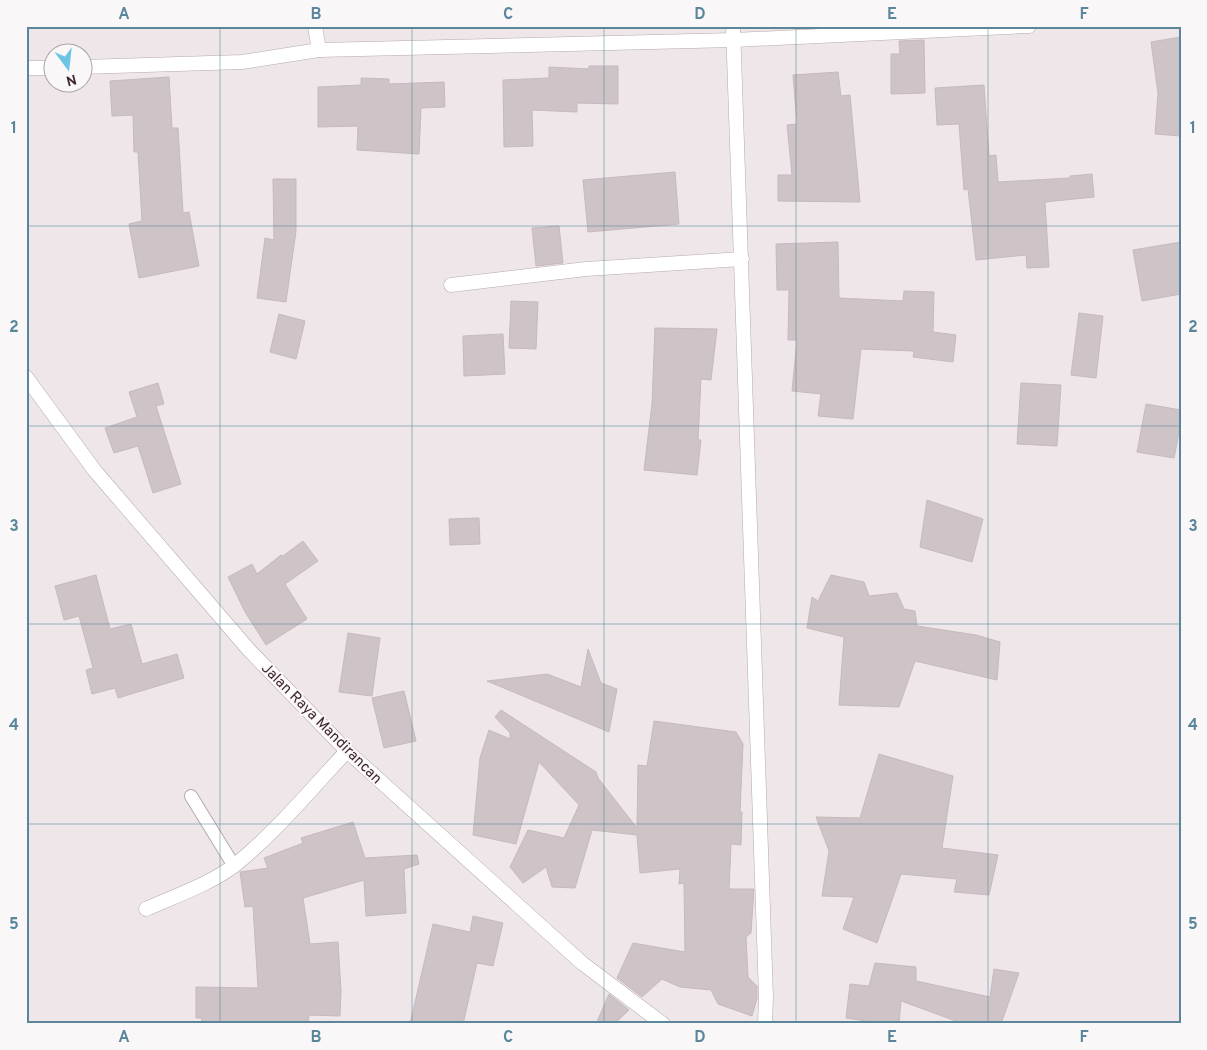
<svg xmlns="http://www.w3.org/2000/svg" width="1207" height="1050" viewBox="0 0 1207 1050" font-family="Overpass,sans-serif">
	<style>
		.building { fill: #cec3c7; stroke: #c7b9bf }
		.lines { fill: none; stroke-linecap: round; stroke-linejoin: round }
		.service-casing { stroke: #b6a9ad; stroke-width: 14 }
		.minor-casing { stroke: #b6a9ad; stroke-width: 15 }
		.tertiary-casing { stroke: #b6a9ad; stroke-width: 15 }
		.service { stroke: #fff; stroke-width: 12 }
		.minor { stroke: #fff; stroke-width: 14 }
		.tertiary { stroke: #fff; stroke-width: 14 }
		.grid { fill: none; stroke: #5a869b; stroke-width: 1; stroke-opacity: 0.55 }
		.labels { text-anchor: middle; stroke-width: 4; stroke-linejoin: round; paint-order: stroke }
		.street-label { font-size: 15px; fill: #3e272d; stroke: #faf7f8 }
		.neatline { fill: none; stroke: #5a869b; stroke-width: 2 }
		.grid-label { font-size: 16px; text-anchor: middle; font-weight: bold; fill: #5a869b }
	</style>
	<rect width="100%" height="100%" fill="#eee6e9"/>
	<g class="building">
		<path d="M1181 37V136L1155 134 1158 93 1151 42Z"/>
		<path d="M924 40 925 93 891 94V54H900L899 41Z"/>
		<path d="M589 66H618V104L577 103V112L532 110 533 146 504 147 503 80 549 78V67L589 69Z"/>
		<path d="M838 72 841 96 850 95 860 202 778 201V175H792L787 125 797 124 793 75Z"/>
		<path d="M169 77 172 128H178L183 213 189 212 199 266 139 278 129 224 142 221 138 152H134L133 115 112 116 110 81Z"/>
		<path d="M361 78 389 79V84L444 82 445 107 421 108 419 154 357 150 358 126 318 127V87L361 85Z"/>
		<path d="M984 85 989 156 996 155 998 182 1070 178V176L1092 174 1094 197 1045 202 1049 267 1027 268 1026 255 976 260 968 189 964 190 959 124 937 125 935 88Z"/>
		<path d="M675 172 679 224 588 232 583 180Z"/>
		<path d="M273 179H296V231L286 302 257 298 265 238 274 240Z"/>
		<path d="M559 226 563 263 536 266 532 228Z"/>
		<path d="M838 242 839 298 903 301 904 291 934 292 933 332 956 335 953 362 913 357 914 351 861 349 853 419 818 416 821 394 792 391 797 340H788L789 290H777L776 244Z"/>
		<path d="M1181 242V294L1142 301 1133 250Z"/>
		<path d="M511 301 538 302 536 349 509 348Z"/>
		<path d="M1079 313 1103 316 1096 378 1071 375Z"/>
		<path d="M279 314 305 321 296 359 270 352Z"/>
		<path d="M655 328 717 329 711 380 701 379 698 440H701L697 475 644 470 652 404Z"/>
		<path d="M503 334 505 374 464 376 463 336Z"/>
		<path d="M158 383 164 404 156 406 181 484 153 493 138 446 114 453 105 428 137 417 129 392Z"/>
		<path d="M1021 383 1061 385 1057 446 1017 444Z"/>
		<path d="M1146 404 1181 410V422L1174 458 1137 452Z"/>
		<path d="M927 500 983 519 972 562 920 547Z"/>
		<path d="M479 518 480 544 450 545 449 519Z"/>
		<path d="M303 541 318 561 285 584 307 619 266 645 245 612 228 577 252 564 257 574 281 555 283 556Z"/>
		<path d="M96 575 110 629 131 624 142 664 177 654 184 678 118 698 115 688 92 694 86 670 93 668 79 616 64 620 55 586Z"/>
		<path d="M831 575 864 582 869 596 897 593 904 609 915 611 917 626 976 635 1000 642 997 680 915 661 899 707 839 705 844 637 807 628 812 597 818 601Z"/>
		<path d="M348 633 380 638 372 696 339 692Z"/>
		<path d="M588 649 601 683 617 689 609 732 487 681 547 674 581 687Z"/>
		<path d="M404 691 416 741 384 748 372 698Z"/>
		<path d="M501 710 596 772 598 778 637 828 638 765 647 766 654 721 736 732 743 744 740 812H742L741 845 731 844 729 889H754L751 933 746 937 748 977 757 986V998L752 1016 718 1004 711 990 680 987 662 979 642 997 617 978 633 943 685 952 684 883 679 884 680 869 640 873 637 835 592 830 575 888 552 887 546 867 523 883 510 867 528 830 564 838 579 805 539 762 516 844 473 835 480 758 489 730 510 739V733L495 717Z"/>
		<path d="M879 754 953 776 942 848 998 855 989 895 954 892 957 879 901 874 877 943 843 929 854 897 822 896 829 851 816 817 860 818Z"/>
		<path d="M353 822 365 858 417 855 419 864 404 869 406 913 366 916 364 880 303 898 310 944 338 942 341 991 340 1016 309 1015 308 1024H201L202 1018H196V987L258 988 253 906 245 907 240 872 268 868 264 858 303 843 301 838Z"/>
		<path d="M473 916 503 923 493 966 477 963 463 1024H410L433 924 470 932Z"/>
		<path d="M875 963 916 967V981L990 997 994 969 1019 973 1001 1024H964L901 1001 899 1024H886L846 1018 850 984 869 986Z"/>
		<path d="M609 994 629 1010 614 1024H596Z"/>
	</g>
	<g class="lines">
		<g class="service-casing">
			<path id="service" d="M191 796 234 866"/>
		</g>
		<g class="minor-casing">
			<g id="minor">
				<path d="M315 26 319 50"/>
				<path d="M733 26 766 997 765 1024"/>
				<path d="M82 67 242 62 319 50 734 40 1029 26"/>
				<path d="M26 68H52"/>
				<path d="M451 285 586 269 742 259"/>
				<path d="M146 909C173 897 212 883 235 865 276 832 311 789 347 751"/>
			</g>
		</g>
		<g class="tertiary-casing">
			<path id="tertiary" d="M26 377 95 471 249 650 347 751 582 963 663 1024"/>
		</g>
		<use href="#service" class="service"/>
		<use href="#minor" class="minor"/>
		<use href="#tertiary" class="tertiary"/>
	</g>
	<path class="grid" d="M220 26V1024M412 26V1024M604 26V1024M796 26V1024M988 26V1024M26 226H1181M26 426H1181M26 624H1181M26 824H1181"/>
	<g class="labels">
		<g class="street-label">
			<text transform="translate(322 723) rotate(45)" y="5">Jalan Raya Mandirancan</text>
		</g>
	</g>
	<rect width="1207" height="1050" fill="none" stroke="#faf7f8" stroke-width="55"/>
	<g transform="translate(68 68) rotate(165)"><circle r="24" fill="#faf7f8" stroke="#afa4a7"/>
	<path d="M0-4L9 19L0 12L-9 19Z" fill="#6dc5e5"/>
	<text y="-8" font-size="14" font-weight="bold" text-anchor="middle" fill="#3e272d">N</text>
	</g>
	<rect x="28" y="28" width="1152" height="994" class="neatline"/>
	<g class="grid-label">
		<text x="124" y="19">A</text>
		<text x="316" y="19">B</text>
		<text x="508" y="19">C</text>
		<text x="700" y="19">D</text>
		<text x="892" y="19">E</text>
		<text x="1084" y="19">F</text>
		<text x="14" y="133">1</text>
		<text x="1193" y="133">1</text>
		<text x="14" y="332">2</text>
		<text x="1193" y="332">2</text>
		<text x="14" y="531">3</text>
		<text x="1193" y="531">3</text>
		<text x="14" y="730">4</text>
		<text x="1193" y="730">4</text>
		<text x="14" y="929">5</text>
		<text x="1193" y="929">5</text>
		<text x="124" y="1042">A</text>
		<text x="316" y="1042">B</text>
		<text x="508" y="1042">C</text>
		<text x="700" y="1042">D</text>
		<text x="892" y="1042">E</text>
		<text x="1084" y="1042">F</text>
	</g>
</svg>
